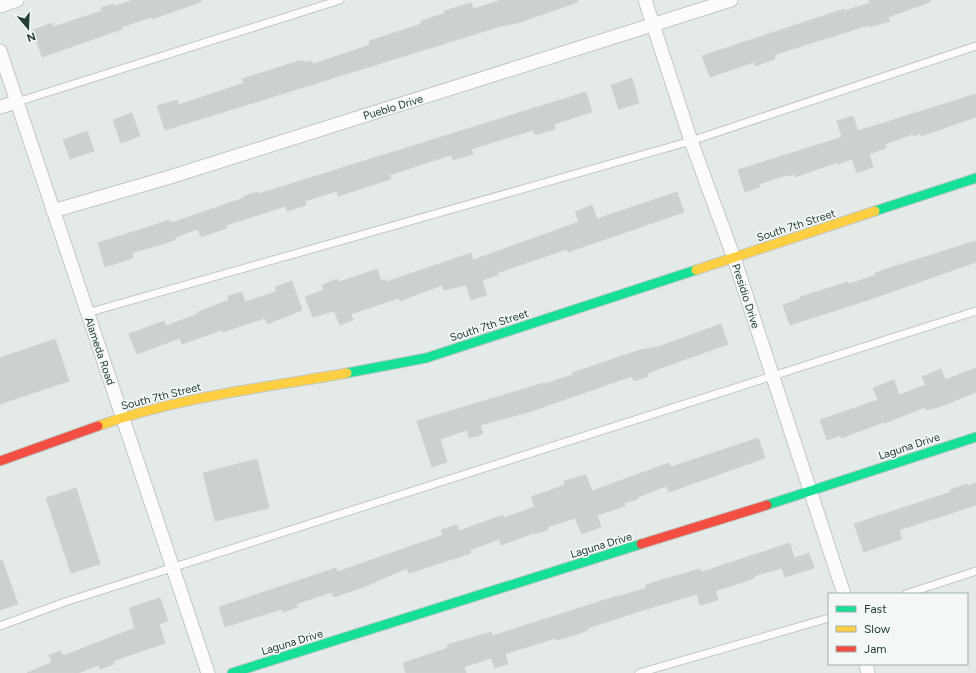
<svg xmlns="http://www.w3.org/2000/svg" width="976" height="673" viewBox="0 0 976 673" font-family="Figtree,sans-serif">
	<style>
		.building { fill: #ccd1cf; stroke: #cdd3d0 }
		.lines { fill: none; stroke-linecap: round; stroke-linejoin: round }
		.lane-casing { stroke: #c1c7c4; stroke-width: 9 }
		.street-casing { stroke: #c1c7c4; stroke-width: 15 }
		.fast-casing { stroke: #c0c7c4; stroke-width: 11 }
		.slow-casing { stroke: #c0c7c4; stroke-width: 11 }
		.jam-casing { stroke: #c0c7c4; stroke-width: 11 }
		.lane { stroke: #fbfcfb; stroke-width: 7 }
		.street { stroke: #fbfcfb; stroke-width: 13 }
		.fast { stroke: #16e098; stroke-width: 9 }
		.slow { stroke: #ffcf43; stroke-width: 9 }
		.jam { stroke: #f24e42; stroke-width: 9 }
		.labels { text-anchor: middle; stroke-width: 3.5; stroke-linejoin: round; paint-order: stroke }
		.street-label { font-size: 11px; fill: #233d36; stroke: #f3f8f6 }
	</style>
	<rect width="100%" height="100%" fill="#e4eae7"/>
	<g class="building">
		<path d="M133 0H201V2L152 19V17L121 27 122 29 42 57 33 30 52 23 53 27 102 11 101 8 114 4 115 6Z"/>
		<path d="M501 0H577L578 2 517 23 498 27 165 130 157 106 177 100 178 105 244 83 242 79 299 61H304L305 63 312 61 313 64 370 45 369 41 421 24V21L445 13 444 11 471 3 473 9Z"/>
		<path d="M869 0H930V2L888 17 890 21 870 27 869 25 811 43 774 55 775 59 755 66 754 62 710 77 702 56 844 9V11L870 3Z"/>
		<path d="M632 78 639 103 619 109 611 85Z"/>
		<path d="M586 92 592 112 554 124 555 129 535 135 533 130 471 149 473 154 453 160 451 155 389 175 391 179 338 196 337 191 305 201 306 205 287 211 286 206 226 225 227 228 201 237 198 229 175 237V240L132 253 133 258 105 267 98 243 170 220 171 223 244 198V196L258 192V194Z"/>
		<path d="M976 94V117L921 136V133L914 136 913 134 885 144 886 148 869 154 873 167 857 173 852 159 838 164V162L795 177 794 174 788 176 787 175 759 184 760 187 745 192 738 170 842 137 837 121 853 116 858 131Z"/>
		<path d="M132 113 140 136 121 143 113 120Z"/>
		<path d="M87 131 94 151 70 159 63 140Z"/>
		<path d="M677 192 684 212 568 252 567 249 497 273 498 275 482 280 487 295 471 300 466 285 444 290 442 285 400 301 399 298 351 314 353 320 340 325 334 311 313 317 305 297 324 290 322 285 337 279 339 282 377 269 381 281 385 279 386 282 471 253 473 260 579 222 575 212 592 205 597 219Z"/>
		<path d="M976 241V262L874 298 790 325 783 305 801 299 800 297 848 282 849 284 876 275 875 273 893 267Z"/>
		<path d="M292 281 302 310 267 324 265 318 223 332 222 330 182 344 180 338 137 354 129 334 164 321 166 326 198 314V312L229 300 228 296 242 292 245 302 276 292 275 287Z"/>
		<path d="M721 324 728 344 647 373 648 376 634 381 632 376 529 412 480 425 483 434 469 438 467 430 440 439 447 462 432 467 417 421 544 383V384L573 375 572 373 640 350 658 347Z"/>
		<path d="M55 339 69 381 0 404V358Z"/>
		<path d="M976 368V392L939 407 926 410 925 407 885 423 884 422 841 438V435L827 440 820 420 878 400 873 388 894 380 899 395 926 385 922 377 941 369 945 380Z"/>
		<path d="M758 438 765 458 669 492 666 486 638 497V499L624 503 625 506 597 515 601 527 582 534 575 518 547 527 548 530 534 534V533L501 545 499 539 470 550 471 553 409 573 407 568 366 586 334 597 332 592 296 604 298 607 283 612 282 609 225 627 219 607 336 568 337 572 443 535 441 530 457 525 459 531 503 515 504 518 535 507 531 497 565 485 564 481 586 475 592 491 669 463 671 467Z"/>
		<path d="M257 459 269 508 215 521 203 473Z"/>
		<path d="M976 483V505L899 530 902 539 864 552 854 524 951 492 950 490 967 484 968 486Z"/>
		<path d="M76 488 100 564 71 573 46 498Z"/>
		<path d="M790 543 794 558 809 553 814 568 785 577 782 568 754 576 755 578 715 591 718 600 700 605 697 594 637 612 588 628V630L575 635 557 640 556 638 505 654 508 664 495 668 491 658 464 667 466 673H406L403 663 448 648 447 645 491 632 492 636 617 596V597L647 588 646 585 661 580 700 569 701 572 708 570Z"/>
		<path d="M2 560 18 604 0 610V561Z"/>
		<path d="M160 598 168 621 159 624 165 643 113 661 114 664 100 669 99 665 78 673H27L52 662 49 655 61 651 63 656 135 628 129 608Z"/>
	</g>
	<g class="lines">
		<g class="lane-casing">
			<g id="lane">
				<path d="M17 102 340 0"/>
				<path d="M87 313 691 141 976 46"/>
				<path d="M906 594 976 571"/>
				<path d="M0 626 65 602 976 311"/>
				<path d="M639 673 829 618"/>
			</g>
		</g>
		<g class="street-casing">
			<g id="street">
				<path d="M645 0 691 141 734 258 844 594"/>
				<path d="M0 6 17 0"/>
				<path d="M0 51 208 673"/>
				<path d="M0 107 17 102"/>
				<path d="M53 211 170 177 731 0"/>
				<path d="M866 664 868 673"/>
			</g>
		</g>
		<g class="fast-casing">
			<g id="fast">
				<path d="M875 211 976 178"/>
				<path d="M347 373 426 358 696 270"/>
				<path d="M767 505 976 437"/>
				<path d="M232 673 641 544"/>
			</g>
		</g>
		<g class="slow-casing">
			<g id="slow">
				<path d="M696 270 875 211"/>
				<path d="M98 426C178 397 263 388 347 373"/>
			</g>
		</g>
		<g class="jam-casing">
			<g id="jam">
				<path d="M0 461 98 426"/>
				<path d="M641 544 767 505"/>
			</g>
		</g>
		<use href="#lane" class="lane"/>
		<use href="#street" class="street"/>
		<use href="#fast" class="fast"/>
		<use href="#slow" class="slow"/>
		<use href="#jam" class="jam"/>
	</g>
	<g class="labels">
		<g class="street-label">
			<text transform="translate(393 107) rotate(-17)" y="4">Pueblo Drive</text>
			<text transform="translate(796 225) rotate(-18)" y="4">South 7th Street</text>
			<text transform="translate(746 296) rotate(72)" y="4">Presidio Drive</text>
			<text transform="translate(489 325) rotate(-18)" y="4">South 7th Street</text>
			<text transform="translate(100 351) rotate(71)" y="4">Alameda Road</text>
			<text transform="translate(161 396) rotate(-14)" y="4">South 7th Street</text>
			<text transform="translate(909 446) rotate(-18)" y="4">Laguna Drive</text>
			<text transform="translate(601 545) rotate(-17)" y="4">Laguna Drive</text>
			<text transform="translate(292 642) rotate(-17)" y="4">Laguna Drive</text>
		</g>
	</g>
	<rect x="828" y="593" width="140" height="72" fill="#f3f8f6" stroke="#a0ada9"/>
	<rect x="836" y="606" width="20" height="6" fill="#16e098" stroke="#a0ada9"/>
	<text x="864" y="613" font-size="12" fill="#233d36">Fast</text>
	<rect x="836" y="626" width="20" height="6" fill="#ffcf43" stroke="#a0ada9"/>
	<text x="864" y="633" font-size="12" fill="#233d36">Slow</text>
	<rect x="836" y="646" width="20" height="6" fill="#f24e42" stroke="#a0ada9"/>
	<text x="864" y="653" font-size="12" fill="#233d36">Jam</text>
	<g transform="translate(28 28) rotate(161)" stroke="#f3f8f6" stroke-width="3" paint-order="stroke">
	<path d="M0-3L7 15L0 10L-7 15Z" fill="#233d36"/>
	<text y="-6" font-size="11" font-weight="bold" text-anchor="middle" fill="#233d36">N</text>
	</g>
</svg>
